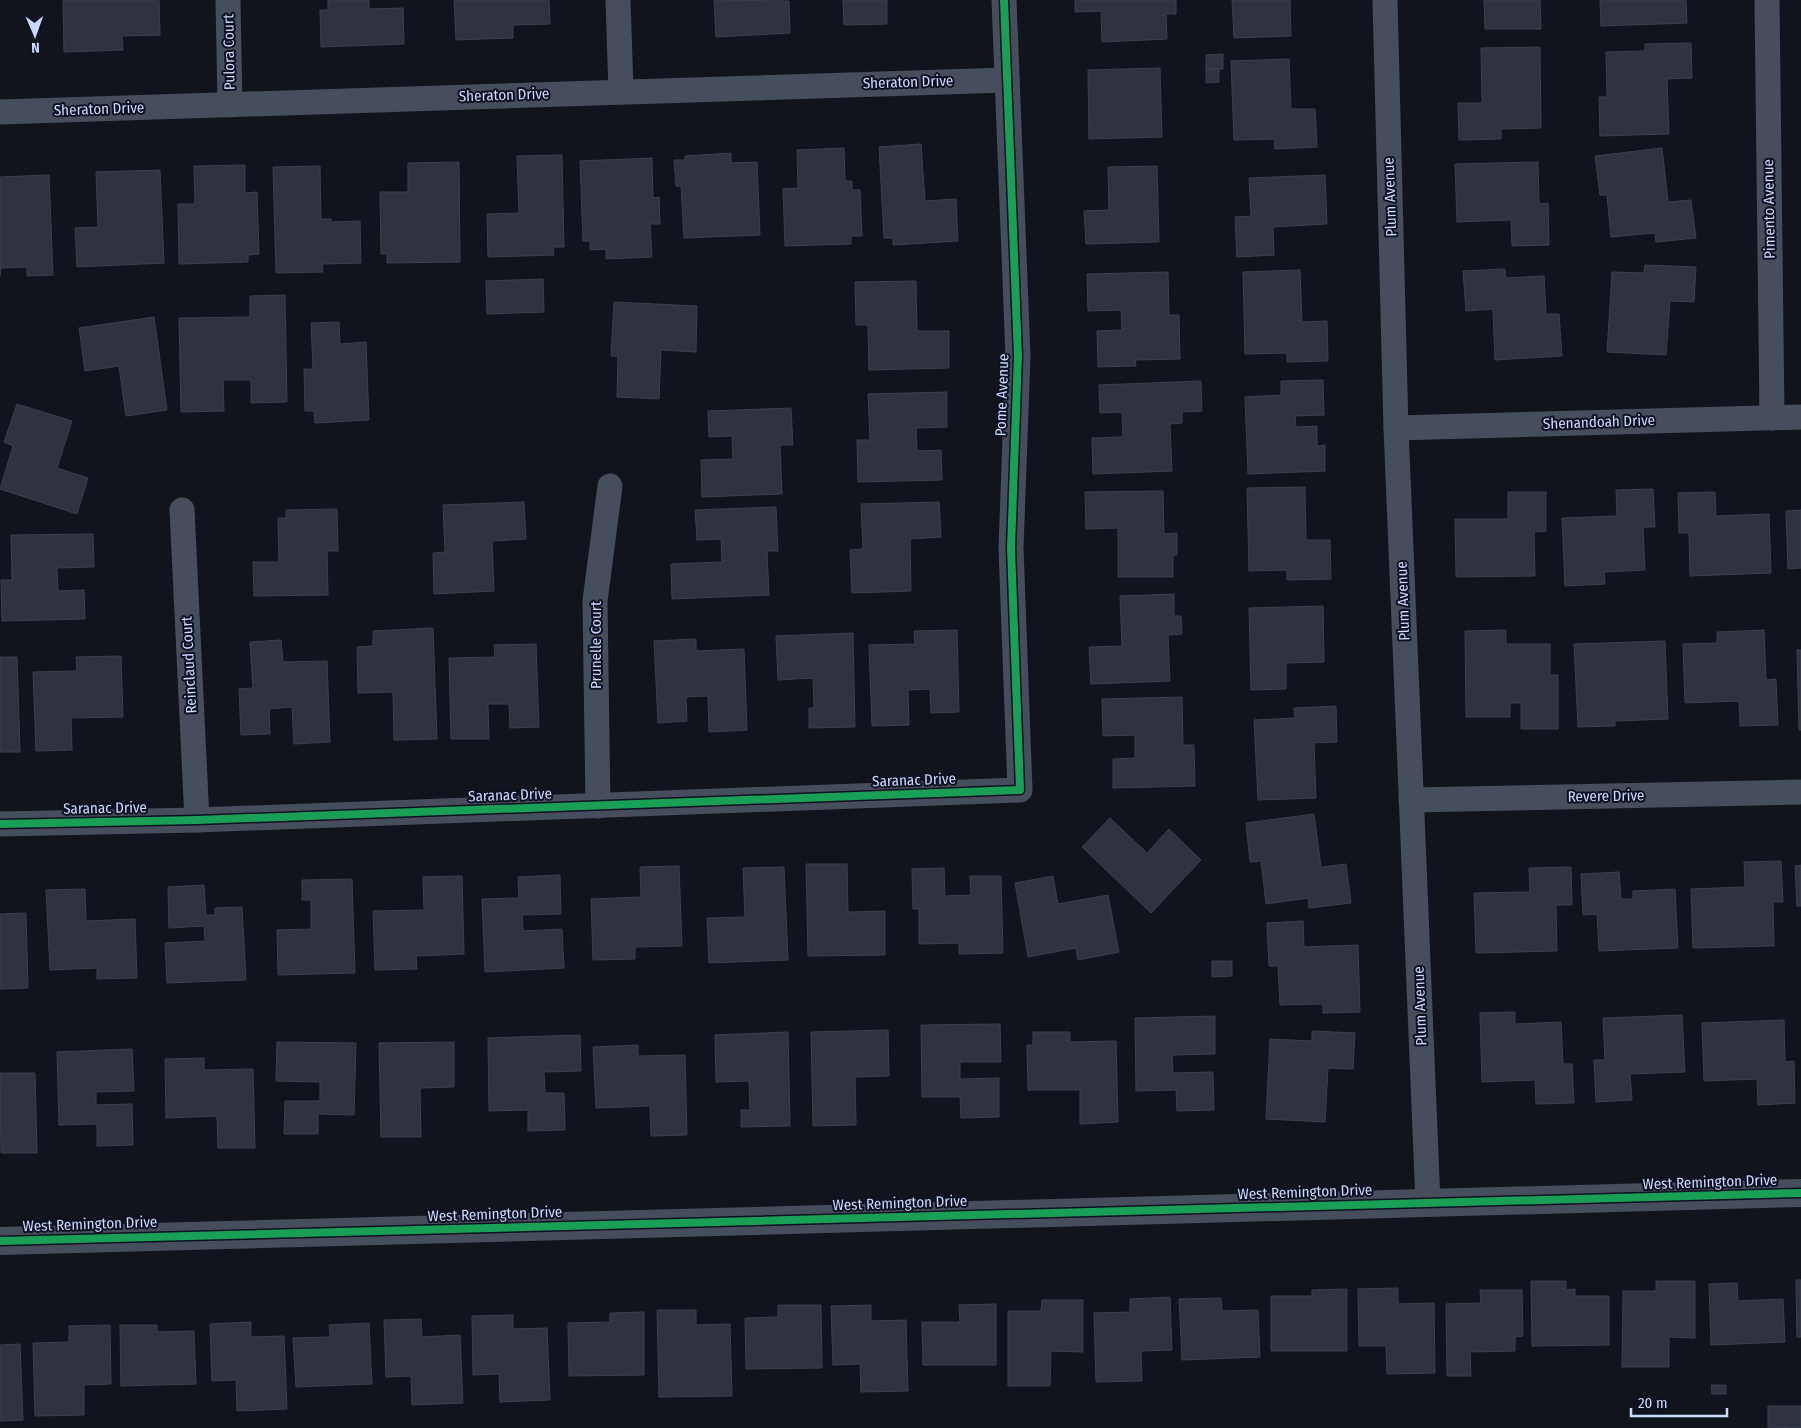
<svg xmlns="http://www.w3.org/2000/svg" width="1801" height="1428" viewBox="0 0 1801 1428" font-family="'Fira Sans Condensed',sans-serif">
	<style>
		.building { fill: #2e333f; stroke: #3b4051 }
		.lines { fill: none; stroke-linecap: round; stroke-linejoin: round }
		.minor { stroke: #464e5d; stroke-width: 25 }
		.tertiary { stroke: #464e5d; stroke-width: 28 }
		.cycleway-casing { stroke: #0c1121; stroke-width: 11 }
		.cycleway { stroke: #1a9f57; stroke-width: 8 }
		.labels { text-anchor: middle; stroke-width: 4; stroke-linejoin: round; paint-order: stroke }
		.street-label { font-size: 15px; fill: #ccdaff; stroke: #0c1121 }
	</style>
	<rect width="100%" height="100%" fill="#11141c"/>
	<g class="building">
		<path d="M63 0H159L160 35 122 36 123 50 64 52Z"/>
		<path d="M328 0H369V9L403 8 404 44 321 47 320 10H328Z"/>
		<path d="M454 0H549L550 24 513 25V38L456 40Z"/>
		<path d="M714 0 789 1 790 33 716 37Z"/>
		<path d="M843 0H887V24L844 25Z"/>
		<path d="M1075 0H1176V14H1166L1167 39 1102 42 1101 11 1075 12Z"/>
		<path d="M1232 0H1290L1291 36 1234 38Z"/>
		<path d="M1484 0H1540L1541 29H1485Z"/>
		<path d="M1600 0H1686L1687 23 1601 26Z"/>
		<path d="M1691 43 1692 78 1667 79 1669 134 1600 136 1599 97H1607L1606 52 1645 51V44Z"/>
		<path d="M1540 47 1541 128 1501 129V139L1459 140 1458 103H1482L1481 48Z"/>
		<path d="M1223 54V69H1206V55Z"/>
		<path d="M1289 59 1291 109H1315L1317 147 1275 149 1274 139 1234 140 1231 61Z"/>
		<path d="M1160 68 1162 137 1089 139 1088 70Z"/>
		<path d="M1206 69H1219V82L1206 83Z"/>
		<path d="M921 144 925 201 956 199 958 241 893 245V238H884L879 147Z"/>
		<path d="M844 148 845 181H852V190H860L862 236H851V244L785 246 783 189 798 188 797 150Z"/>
		<path d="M1662 148 1668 202 1691 200 1696 238 1656 242 1655 233 1611 237 1607 195H1600L1595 156Z"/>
		<path d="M731 153V163L757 162 760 235 684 238 681 186H676L674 160H685V156Z"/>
		<path d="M562 155 564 247H553L554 255 488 257 487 214 519 213 517 156Z"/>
		<path d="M652 158 653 198 659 197 660 224H650L652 257 606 259V249L590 250V241H583L580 161Z"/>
		<path d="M459 162 460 262 387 263V254H381L380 192H408V163Z"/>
		<path d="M1538 162 1539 204 1548 203 1549 245 1512 246 1511 220 1457 222 1455 164Z"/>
		<path d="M245 165V193L257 192 259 254 248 255V262L179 264 178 204H195L194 166Z"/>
		<path d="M320 166 321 219H331V222L360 221 361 263 322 264 323 272 276 273 273 167Z"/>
		<path d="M1157 166 1159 242 1086 244 1084 211 1109 210 1108 167Z"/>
		<path d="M160 170 164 263 77 267 75 228 98 227 96 172Z"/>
		<path d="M49 175 53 275 27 276V267L1 268 0 276V177Z"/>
		<path d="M1325 175 1327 224 1273 227 1274 255 1237 257 1235 217 1251 216 1249 178Z"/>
		<path d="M1645 265 1696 267 1694 302 1670 301 1666 355 1607 352 1612 272 1644 273Z"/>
		<path d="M1505 269 1506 278 1544 276 1546 314H1559L1562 356 1495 360 1493 309 1466 311 1463 271Z"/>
		<path d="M1300 270 1302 322 1327 321 1328 361 1287 362V353L1245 354 1243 272Z"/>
		<path d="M1168 272 1169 315H1179L1180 359 1135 360 1136 366 1098 367 1097 331 1122 330 1121 310 1088 311 1087 274Z"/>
		<path d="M543 279 544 312 487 314 486 281Z"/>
		<path d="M916 281 917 331H949V368L869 370 868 325H856L855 282Z"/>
		<path d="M285 295 287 402 251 403V380H223L224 411 181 412 179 318 250 317V296Z"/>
		<path d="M614 302 697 306 696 352 661 350 659 399 617 397 618 356H611Z"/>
		<path d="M154 317 167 410 126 416 119 366 85 371 79 328Z"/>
		<path d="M339 322 340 344 366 342 369 420 315 423 314 411H305L304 369H313L311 323Z"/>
		<path d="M1323 380 1324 415 1295 416 1296 427 1317 426V446L1325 445V471L1248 474 1245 397 1281 395V381Z"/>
		<path d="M1201 381 1202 411 1182 412V423L1170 424 1172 471 1093 474 1092 438 1123 437 1122 412 1100 413 1099 385Z"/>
		<path d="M947 392V427L916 428 917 451 941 450 942 480 858 482 857 440H870L868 394Z"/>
		<path d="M17 404 72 421 57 468 88 478 77 514 0 489 13 446 4 442Z"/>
		<path d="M791 408 793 445H780L782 494 702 497 701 460 733 459 732 436 709 437 708 411Z"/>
		<path d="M1305 487 1306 540H1330L1331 579 1287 580V570L1249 571 1247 488Z"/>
		<path d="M1653 489 1655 527H1643L1645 570 1604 572 1605 584 1565 586 1562 518 1617 516 1616 490Z"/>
		<path d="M1163 491 1164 534 1177 533V555H1173V577H1118V528L1086 529 1085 492Z"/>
		<path d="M1508 492H1546V531L1534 532 1535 576 1456 577 1455 519H1508Z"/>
		<path d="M1715 492 1716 516 1769 514 1771 573 1690 576 1689 533H1679L1678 493Z"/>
		<path d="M524 502 526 539 492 541 494 591 434 594 433 553 445 552 443 505Z"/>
		<path d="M939 502 941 537 910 539 911 591 852 593 850 550 863 549 861 504Z"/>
		<path d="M776 507 778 551H767L769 595 672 599 671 564 722 562 721 539 697 540 695 510Z"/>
		<path d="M337 509 338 551H327L328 595 254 596 253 562H279L278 518H286V510Z"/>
		<path d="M1801 510V568L1788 569 1786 511Z"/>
		<path d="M93 534 94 567 57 568 58 591 84 590 85 619 2 621 1 580H12L11 535Z"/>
		<path d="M1174 594V616H1181L1182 634 1168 635 1170 681 1091 684 1089 647 1122 646 1120 596Z"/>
		<path d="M1323 606 1324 662 1286 663V689L1251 690 1249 608Z"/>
		<path d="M433 628 437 739 394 740 393 692 358 693 357 647 373 646V631Z"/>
		<path d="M957 630 959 712 931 713 930 689 908 690 909 725 872 726 869 645 915 644 914 631Z"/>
		<path d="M1506 630V644H1550V675H1558V729H1521V703H1510V717H1466L1465 631Z"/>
		<path d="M1764 630 1766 680 1776 679 1778 725 1740 726 1739 701 1685 703 1683 644 1717 643V632Z"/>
		<path d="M853 633 855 727 809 728V708H814L813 678 778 680 776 636Z"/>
		<path d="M696 639V651L744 649 747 730 709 732 708 696 686 697 687 721 658 723 654 641Z"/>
		<path d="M281 640 283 662 327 661 330 742 294 744 292 707 269 709 270 734 241 735 239 689 253 688 250 642Z"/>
		<path d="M1665 641 1668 719 1615 721V726L1578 727 1574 644Z"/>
		<path d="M536 644 539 727 510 728 509 704H488L489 739H451L449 658 495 657 494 645Z"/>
		<path d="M1797 650H1801V730H1799Z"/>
		<path d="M121 656 123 717 71 718 72 750 36 751 33 672 77 671 76 657Z"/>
		<path d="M0 657H17L20 752H0Z"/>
		<path d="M1182 697 1183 745H1194L1195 786 1113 788V759L1135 758V735L1103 736 1102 699Z"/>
		<path d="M1336 706 1337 742 1314 743 1316 798 1258 800 1254 720 1295 718 1294 708Z"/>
		<path d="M1314 814 1321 867 1346 864 1351 903 1309 908 1308 898 1266 904 1261 861 1250 862 1246 823Z"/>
		<path d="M1110 818 1147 853 1169 829 1201 860 1151 913 1082 847Z"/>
		<path d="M1781 861 1783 902H1773L1774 946 1693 948 1691 889 1745 887 1744 862Z"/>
		<path d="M806 864H847L848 912 885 911V955L808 956Z"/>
		<path d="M1801 865V906H1797L1795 866Z"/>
		<path d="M679 866 682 946 635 947V959L593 960 591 899 641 897 640 867Z"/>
		<path d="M784 867 788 960 709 963 707 918 745 917 743 868Z"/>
		<path d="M1571 867 1572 905H1556L1557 951 1476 953 1474 893 1530 892 1529 868Z"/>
		<path d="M944 868 945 896 971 895 970 876H1001L1003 953 959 954V943L919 944V909H913L912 869Z"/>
		<path d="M1619 872 1621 899H1633V891L1675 889 1678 948 1599 951 1597 914 1583 915 1581 874Z"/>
		<path d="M560 875 561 914 522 915 523 931 562 929 564 968 485 972 482 899 519 898 518 877Z"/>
		<path d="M462 876 464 954 416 956 417 969 375 970 373 911 424 910 423 877Z"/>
		<path d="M1053 876 1058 904 1108 895 1119 952 1078 960 1076 948 1028 957 1015 883Z"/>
		<path d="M352 879 355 973 278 975 277 930 311 929V900H302V880Z"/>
		<path d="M204 885 206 915H215V908L242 907 246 980 167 983 165 943 205 941 204 926 169 928 168 887Z"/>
		<path d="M85 889 86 921 135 919 137 978 97 979V968L50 970 46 890Z"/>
		<path d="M26 913 28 988 0 989V914Z"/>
		<path d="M1303 921 1304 947 1358 945 1360 1012 1323 1013V1004L1280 1005 1278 966H1269L1267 923Z"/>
		<path d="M1212 961H1232V976L1212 977Z"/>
		<path d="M1515 1012V1024L1561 1022 1563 1064H1572L1574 1103 1536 1104 1535 1080 1482 1082 1480 1013Z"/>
		<path d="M1682 1015 1685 1072 1630 1074 1632 1100 1596 1102 1594 1060H1605L1603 1018Z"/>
		<path d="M1215 1016V1054L1172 1055 1173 1073 1213 1072 1214 1110 1177 1111 1176 1090 1136 1091 1135 1018Z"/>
		<path d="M1784 1020 1785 1062 1794 1061 1795 1103 1758 1105 1757 1079 1704 1081 1702 1023Z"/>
		<path d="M1000 1024 1001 1062H960V1079L999 1078V1117L961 1118 960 1097H922L921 1025Z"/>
		<path d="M888 1030 889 1076 855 1077 856 1125 813 1126 811 1032Z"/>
		<path d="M1312 1031 1355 1033 1353 1069 1328 1068 1325 1122 1266 1119 1270 1039 1312 1041Z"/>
		<path d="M788 1032 790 1126 741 1127V1110H750L749 1081 716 1082 715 1035Z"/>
		<path d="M1033 1032H1070V1042L1116 1041 1118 1122 1080 1124V1090H1028L1027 1045H1033Z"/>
		<path d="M580 1035 581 1071 544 1072 545 1093H564L565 1130 528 1131V1110L489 1111 488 1038Z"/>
		<path d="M277 1042 356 1043 354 1115 318 1114V1134H284L285 1101H320V1082L276 1081Z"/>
		<path d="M454 1042V1087L420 1088 421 1137H381L379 1043Z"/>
		<path d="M638 1045V1056L685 1055 687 1135 651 1136 650 1106 596 1108 593 1047Z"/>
		<path d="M132 1049 134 1091 96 1092V1105L132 1104 133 1145 97 1146V1124L59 1125 57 1052Z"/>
		<path d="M204 1058V1070L253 1069 255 1148H218L217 1116 166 1118 165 1059Z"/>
		<path d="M0 1073H35L37 1153H1Z"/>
		<path d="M1796 1280H1801V1337H1797Z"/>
		<path d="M1531 1281H1566V1290L1575 1289V1296H1609V1345L1532 1346Z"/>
		<path d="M1656 1281H1695V1338L1669 1337V1367H1622L1623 1291H1656Z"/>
		<path d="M1737 1283 1738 1301 1783 1299 1785 1342 1711 1345 1709 1284Z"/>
		<path d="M1398 1288V1304L1434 1303 1435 1373 1387 1374 1386 1346H1359L1358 1289Z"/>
		<path d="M1347 1289V1351H1271V1296H1312V1290Z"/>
		<path d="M1480 1290H1522L1523 1336 1515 1337V1351L1470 1352 1471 1376H1447L1446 1304 1481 1303Z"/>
		<path d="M1170 1297 1172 1350 1141 1351 1142 1381 1096 1382 1094 1313 1130 1312V1299Z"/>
		<path d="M1221 1298 1222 1311 1258 1310 1260 1357 1182 1360 1179 1299Z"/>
		<path d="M1042 1300H1083V1352L1051 1351 1050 1386H1008V1311H1041Z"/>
		<path d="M996 1304V1365H923L922 1322H960L959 1305Z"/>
		<path d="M778 1305H821L822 1368 746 1369 745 1318 778 1317Z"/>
		<path d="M871 1305V1321L906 1320 908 1391 861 1392 860 1364 833 1365 831 1306Z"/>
		<path d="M657 1310H696V1325L730 1324 732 1396 659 1397Z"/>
		<path d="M644 1312V1375L569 1376 568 1323 610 1322V1313Z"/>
		<path d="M513 1315V1329L547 1328 550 1400 500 1402 499 1374 473 1375 472 1316Z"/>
		<path d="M421 1319 422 1337 460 1335 463 1403 412 1405 411 1376 386 1377 384 1320Z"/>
		<path d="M251 1322V1337L284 1336 287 1409 237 1411 236 1380 212 1381 210 1324Z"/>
		<path d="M369 1323 372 1384 296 1387 293 1338 330 1337 329 1325Z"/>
		<path d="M110 1325 111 1384 84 1385V1415L35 1416 33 1343 69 1342V1326Z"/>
		<path d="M120 1325H157V1332L194 1331 196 1384 121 1386Z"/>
		<path d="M20 1344 23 1420 0 1421V1345Z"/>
		<path d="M1711 1385H1726V1394H1712Z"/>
		<path d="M1768 1406H1801V1428L1768 1427Z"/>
	</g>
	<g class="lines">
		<g class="minor">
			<path d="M228 0 230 105"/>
			<path d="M618 0 621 91"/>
			<path d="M1385 0 1396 428 1428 1203"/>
			<path d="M1767 0 1772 418"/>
			<path d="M0 112 1007 80"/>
			<path d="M1396 428 1801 417"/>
			<path d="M182 510 197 820"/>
			<path d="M1411 800 1801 792"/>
			<path d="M598 806 595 601 610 486"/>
			<path d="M0 824 197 820 1020 790 1011 548 1018 356 1004 0"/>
		</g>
		<path class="tertiary" d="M0 1241 1801 1193"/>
		<g class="cycleway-casing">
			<g id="cycleway">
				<path d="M0 824 197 820 1020 790 1011 548 1018 356 1004 0"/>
				<path d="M0 1241 1801 1193"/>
			</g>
		</g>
		<use href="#cycleway" class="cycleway"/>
	</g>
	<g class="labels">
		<g class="street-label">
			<text transform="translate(229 52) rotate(-91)" y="5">Pulora Court</text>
			<text transform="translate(908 82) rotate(-2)" y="5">Sheraton Drive</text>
			<text transform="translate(504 95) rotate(-2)" y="5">Sheraton Drive</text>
			<text transform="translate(99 109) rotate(-2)" y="5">Sheraton Drive</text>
			<text transform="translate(1390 197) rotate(-92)" y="5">Plum Avenue</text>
			<text transform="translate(1769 209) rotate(-91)" y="5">Pimento Avenue</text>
			<text transform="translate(1002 395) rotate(-88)" y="5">Pome Avenue</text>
			<text transform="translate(1599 422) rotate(-2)" y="5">Shenandoah Drive</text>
			<text transform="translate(1403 601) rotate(-92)" y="5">Plum Avenue</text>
			<text transform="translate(596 645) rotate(-90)" y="5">Prunelle Court</text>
			<text transform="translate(189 665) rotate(-93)" y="5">Reinclaud Court</text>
			<text transform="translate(914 780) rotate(-2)" y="5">Saranac Drive</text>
			<text transform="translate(510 795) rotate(-2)" y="5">Saranac Drive</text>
			<text transform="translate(1606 796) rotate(-1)" y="5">Revere Drive</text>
			<text transform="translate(105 808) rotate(-1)" y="5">Saranac Drive</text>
			<text transform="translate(1420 1006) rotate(-92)" y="5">Plum Avenue</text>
			<text transform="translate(1710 1182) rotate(-2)" y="5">West Remington Drive</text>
			<text transform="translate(1305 1192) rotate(-2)" y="5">West Remington Drive</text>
			<text transform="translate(900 1203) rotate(-2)" y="5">West Remington Drive</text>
			<text transform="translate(495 1214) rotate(-2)" y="5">West Remington Drive</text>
			<text transform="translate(90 1224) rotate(-2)" y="5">West Remington Drive</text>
		</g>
	</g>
	<g transform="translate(35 35) rotate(178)" stroke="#0c1121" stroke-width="4" paint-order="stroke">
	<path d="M0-4L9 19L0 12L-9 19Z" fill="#ccdaff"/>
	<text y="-8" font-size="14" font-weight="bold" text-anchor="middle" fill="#ccdaff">N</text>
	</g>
	<path d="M1631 1408v8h96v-8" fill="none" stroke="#ccdaff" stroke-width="2.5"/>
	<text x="1638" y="1408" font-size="15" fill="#ccdaff" stroke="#0c1121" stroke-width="4" paint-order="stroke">20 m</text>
</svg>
